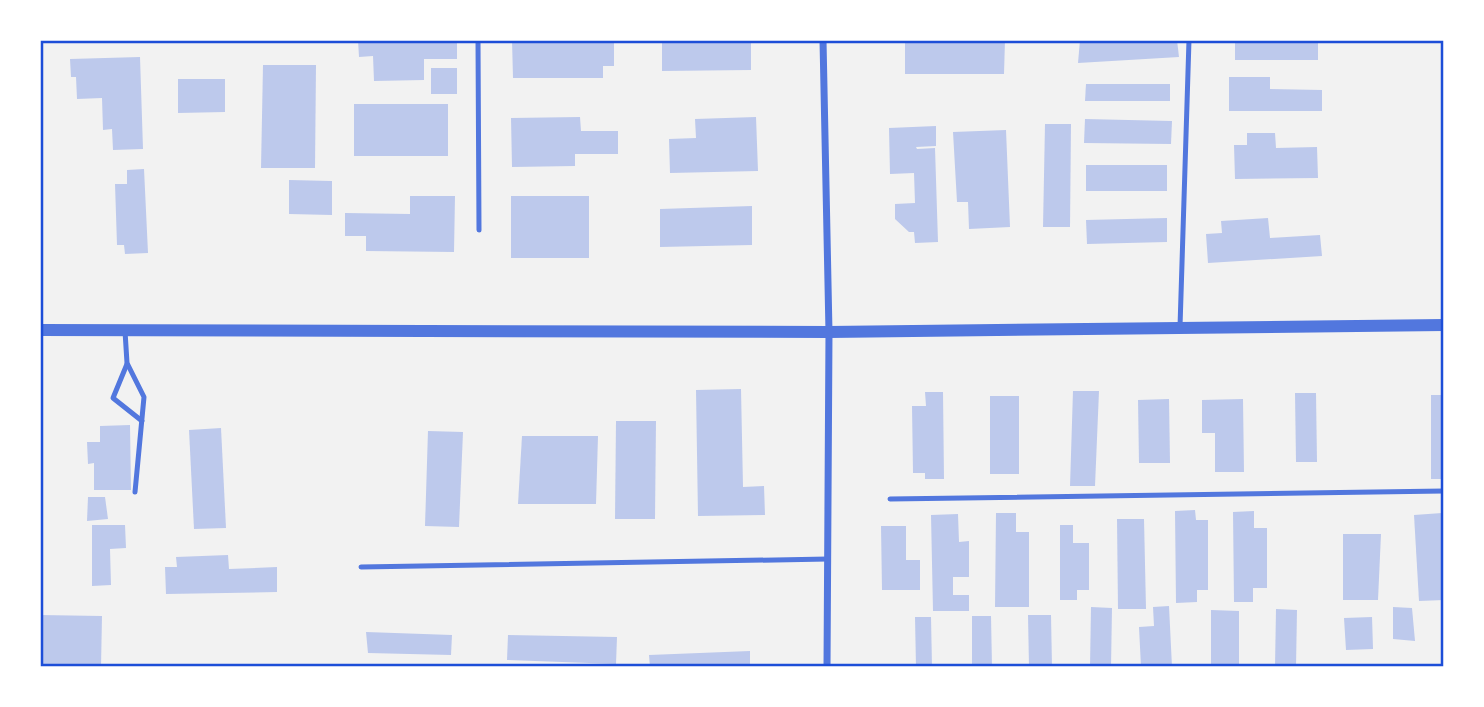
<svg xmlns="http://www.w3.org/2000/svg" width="1484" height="707" viewBox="0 0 1484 707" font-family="Mulish,sans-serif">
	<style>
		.building { fill: #bdc9ec }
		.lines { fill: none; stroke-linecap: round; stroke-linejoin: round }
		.service { stroke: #5277de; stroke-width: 5 }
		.minor { stroke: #5277de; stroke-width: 7 }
		.tertiary { stroke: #5277de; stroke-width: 12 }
		.neatline { fill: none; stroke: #1d4ed8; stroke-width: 2.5 }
	</style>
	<rect width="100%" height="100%" fill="#f2f2f2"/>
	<g class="building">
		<path d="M358 40H457V59H424V80L374 81 373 56 359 57Z"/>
		<path d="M512 40H614V66H603V78H513Z"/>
		<path d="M662 40H751V70L662 71Z"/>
		<path d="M905 40H1005L1004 74H905Z"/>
		<path d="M1080 40H1177L1179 57 1078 63Z"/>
		<path d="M1318 42V60H1235V43Z"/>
		<path d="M140 57 143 149 113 150 112 129 103 130 102 98 77 99 76 77H71L70 59Z"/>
		<path d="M263 65H316L315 168H261Z"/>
		<rect x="431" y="68" width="26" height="26"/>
		<path d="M1229 77H1270V89L1322 90V111H1229Z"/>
		<path d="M178 79H225V112L178 113Z"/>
		<path d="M1086 84H1170V101H1085Z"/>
		<rect x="354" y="104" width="94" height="52"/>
		<path d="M580 117 581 131H618V154H575V166L512 167 511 118Z"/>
		<path d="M756 117 758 171 670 173 669 139 696 138 695 119Z"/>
		<path d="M1085 119 1172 121 1171 144 1084 143Z"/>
		<path d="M1045 124H1071L1070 227H1043Z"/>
		<path d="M936 126V146L916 147 917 149 935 148 938 242 915 243 914 232H909L895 219V204L915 203 914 173 890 174 889 128Z"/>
		<path d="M1006 130 1010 227 969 229 968 202H957L953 132Z"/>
		<path d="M1247 133H1275L1276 148 1317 147 1318 178 1235 179 1234 145H1247Z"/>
		<rect x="1086" y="165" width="81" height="26"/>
		<path d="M144 169 148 253 125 254 124 245H117L115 184H127V170Z"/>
		<path d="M289 180 332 181V215L289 214Z"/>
		<path d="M410 196H455L454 252 366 251V236H345V213L410 214Z"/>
		<rect x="511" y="196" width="78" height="62"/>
		<path d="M752 206V245L660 247V209Z"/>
		<path d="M1167 218V242L1087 244 1086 220Z"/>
		<path d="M1268 218 1270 238 1320 235 1322 256 1208 263 1206 234 1222 233 1221 221Z"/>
		<path d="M741 389 743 487 764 486 765 515 698 516 696 390Z"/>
		<path d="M1073 391H1099L1095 486H1070Z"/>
		<path d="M925 392H943L944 479H925V473H913L912 406H926Z"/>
		<path d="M1295 393H1316L1317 462H1296Z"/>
		<rect x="1431" y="395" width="13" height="84"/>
		<rect x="990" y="396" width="29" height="78"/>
		<path d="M1169 399 1170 463H1139L1138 400Z"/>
		<path d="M1243 399 1244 472H1215V433H1202V400Z"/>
		<path d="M616 421H656L655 519H615Z"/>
		<path d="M130 425 131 490H94V463L88 464 87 442H100V426Z"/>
		<path d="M221 428 226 528 194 529 189 430Z"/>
		<path d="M428 431 463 432 459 527 425 526Z"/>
		<path d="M522 436H598L596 504H518Z"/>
		<path d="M88 497H105L108 519 87 521Z"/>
		<path d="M1195 510 1196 520H1208V590H1197V602L1176 603 1175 511Z"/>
		<path d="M1254 511V528H1267V588H1253V602H1234L1233 512Z"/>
		<path d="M996 513H1016V532H1029V607H995Z"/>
		<path d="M1442 513 1444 600 1419 601 1414 515Z"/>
		<path d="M958 514 959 542 969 541V577H953V595H969V611H933L931 515Z"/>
		<path d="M1117 519H1144L1146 609H1118Z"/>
		<path d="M92 525H125L126 548 110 549 111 585 92 586Z"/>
		<path d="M1060 525H1073V543H1089V590H1077V600H1060Z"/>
		<path d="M881 526H906V560H920V590H882Z"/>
		<path d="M1343 534H1381L1378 600H1343Z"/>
		<path d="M228 555 229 569 277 567V592L166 594 165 567H177L176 557Z"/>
		<path d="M1169 606 1172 667H1141L1139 627 1154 626 1153 607Z"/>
		<path d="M1091 607 1112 608 1111 667H1090Z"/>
		<path d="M1393 607 1412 608 1415 641 1393 639Z"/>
		<path d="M1276 609 1297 610 1296 667H1275Z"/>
		<path d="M1211 610 1239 611V667H1211Z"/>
		<path d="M40 615 102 616 101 667H40Z"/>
		<path d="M1028 615H1051L1052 667H1029Z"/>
		<path d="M972 616H991L992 667H972Z"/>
		<path d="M915 617H931L932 667H916Z"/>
		<path d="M1372 617 1373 649 1346 650 1344 618Z"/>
		<path d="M366 632 452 635 451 655 368 653Z"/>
		<path d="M508 635 617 637 616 664 507 660Z"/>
		<path d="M750 651V667H650L649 655Z"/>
	</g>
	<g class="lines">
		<g class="service">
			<path d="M478 40 479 230"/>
			<path d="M1180 327 1189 40"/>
			<path d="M125 331 127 363 144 397 135 492"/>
			<path d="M127 364 113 398 142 421"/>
			<path d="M890 499 1444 491"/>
			<path d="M361 567 828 559"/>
		</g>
		<path class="minor" d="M823 40 829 332 827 667"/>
		<path class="tertiary" d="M40 330 829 332 1444 325"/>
	</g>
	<rect width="1484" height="707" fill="none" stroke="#ffffff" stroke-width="84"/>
	<rect x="42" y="42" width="1400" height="623" class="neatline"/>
</svg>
